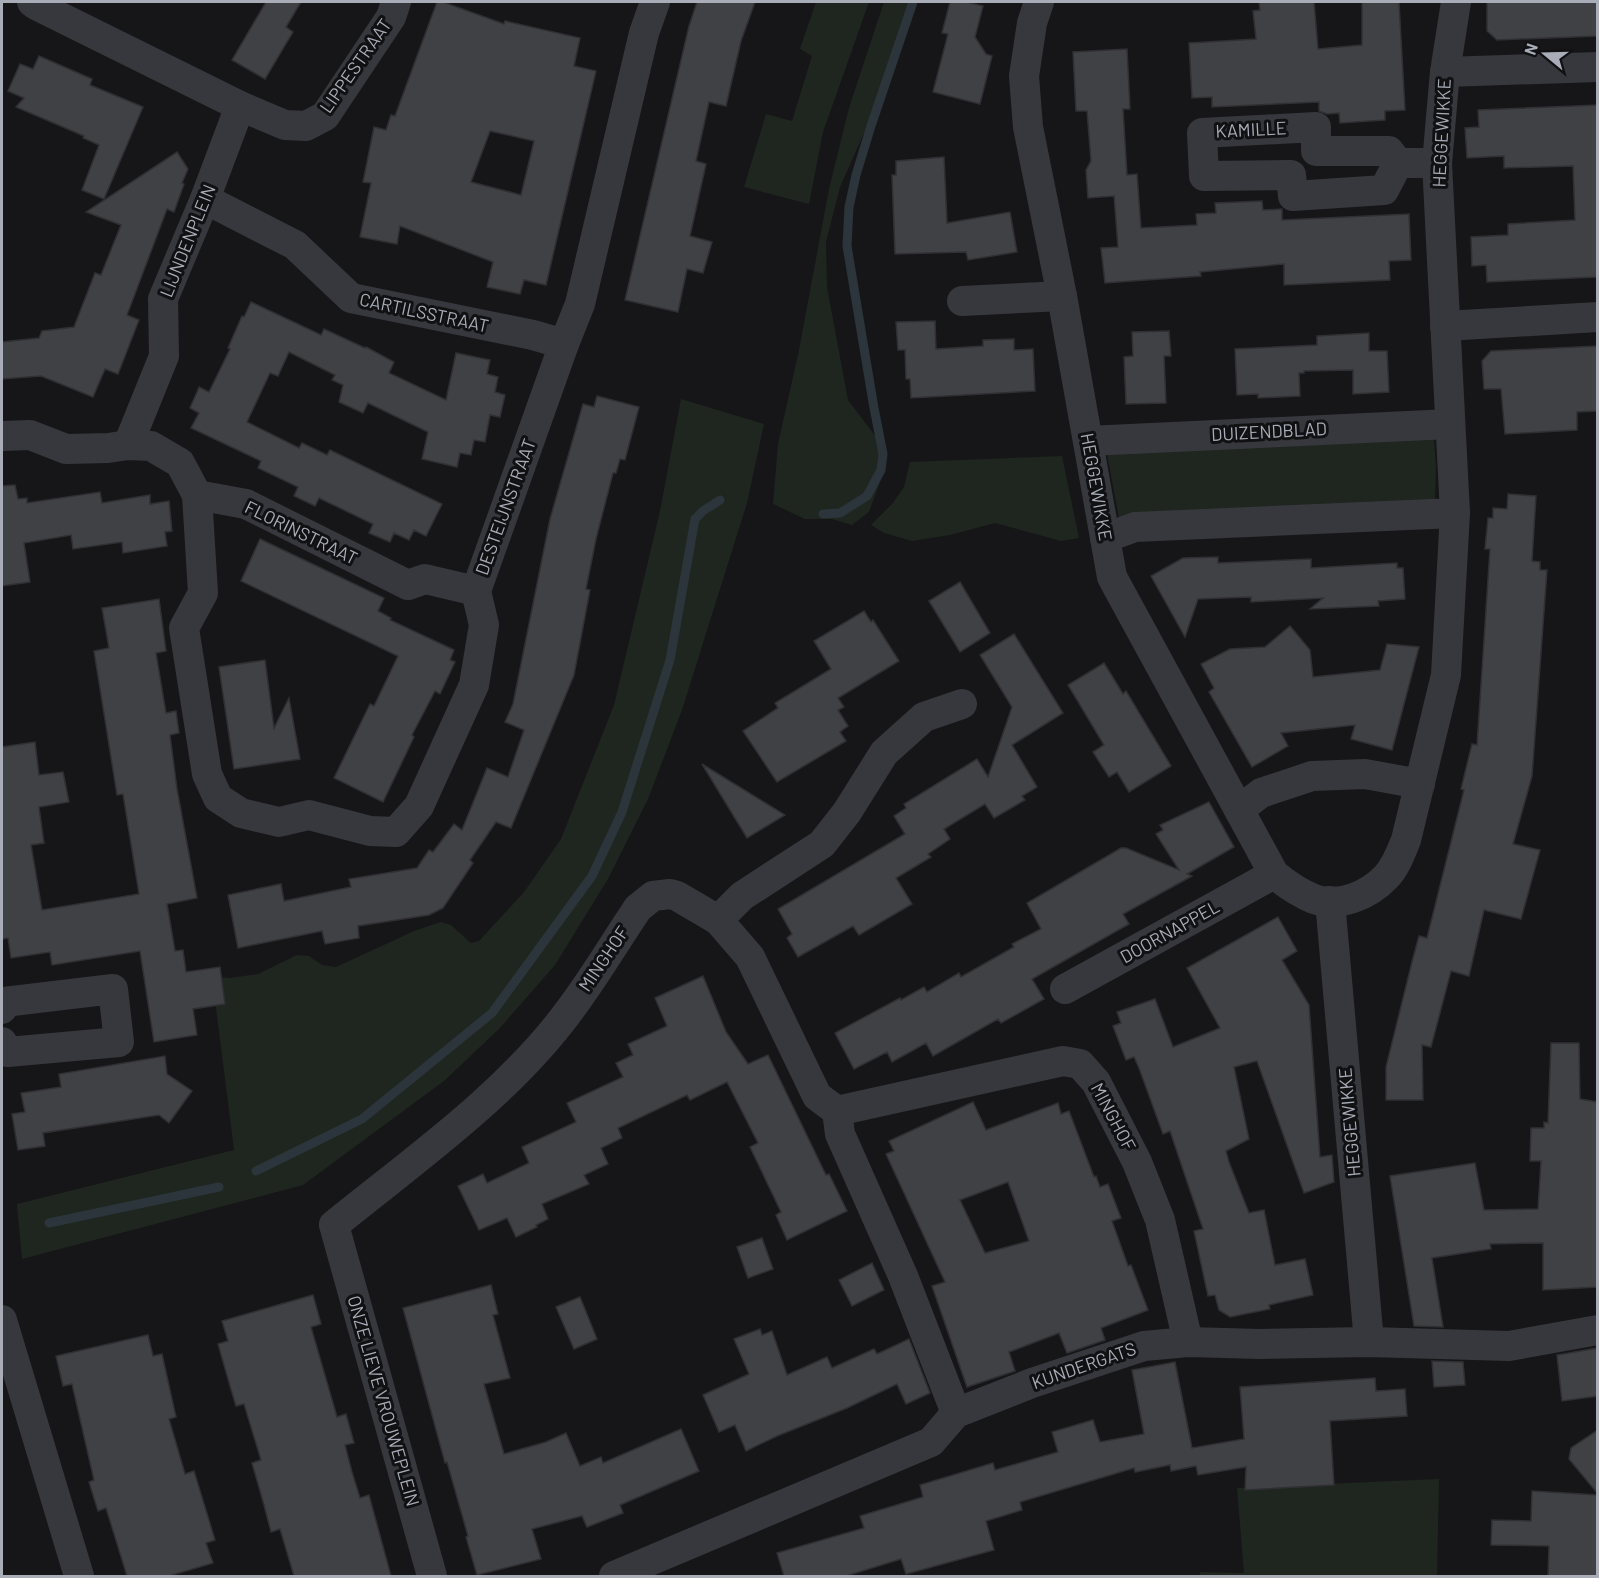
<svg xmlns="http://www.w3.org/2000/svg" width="1599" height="1578" viewBox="0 0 1599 1578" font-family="Barlow,sans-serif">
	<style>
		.green { fill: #1e261f }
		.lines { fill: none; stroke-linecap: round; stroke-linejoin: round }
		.stream { stroke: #2c353c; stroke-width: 9 }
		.building { fill: #404145; stroke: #303034; stroke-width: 1.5; fill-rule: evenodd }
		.minor { stroke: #37383d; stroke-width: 30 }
		.labels { text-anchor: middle; stroke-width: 6; stroke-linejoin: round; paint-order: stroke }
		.street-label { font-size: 18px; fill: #a8adb8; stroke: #111113 }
	</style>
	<rect width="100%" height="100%" fill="#161618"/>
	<g class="green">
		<path d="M816 2H869L823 132 809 204 744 187 766 114 792 121 812 56 800 49Z"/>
		<path d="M884 2H914L912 12 873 113 840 187 826 242 827 287 848 400 885 449 884 471 869 512 852 525 832 519H805L773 504 778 444 799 350 829 189 849 108Z"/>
		<path d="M681 399 764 424 747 503 682 710 648 799 608 879 555 965 499 1029 444 1081 303 1185 22 1259 17 1204 234 1150 212 976 230 978 258 974 297 955 309 956 322 965 336 967 414 931 441 922 451 925 471 943 479 941 524 892 561 839 614 705 660 511Z"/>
		<path d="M1434 438 1436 467 1435 502 1119 518 1107 454Z"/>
		<path d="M1062 456 1079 538 1061 541 995 523 950 535 912 541 884 533 871 525 892 504 904 487 910 462Z"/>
		<path d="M1439 1479 1437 1576H1200V1572L1244 1573 1237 1488Z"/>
	</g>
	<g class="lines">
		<g class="stream">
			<path d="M823 514 840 513 867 496 881 470 883 454 874 408 847 246 849 207 856 175 871 126 913 2"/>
			<path d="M256 1171 362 1119 492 1013 592 876 622 812 670 660 695 519 703 511 720 500"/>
			<path d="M49 1223 219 1187"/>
		</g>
	</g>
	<g class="building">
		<path d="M266 2H301L286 27 293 32 265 79 232 60Z"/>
		<path d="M437 2H443L504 24 505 21 580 38 574 66 596 71 546 285 524 280 520 294 487 287 493 262 400 226 397 244 360 237 371 183 363 182 374 127 386 130 391 115 395 116ZM490 131 534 141 521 195 471 182Z"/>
		<path d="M697 2H755L741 41 726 106 709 102 696 161 706 164 690 236 712 242 703 273 687 269 678 312 625 300 689 26Z"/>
		<path d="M950 2H967L983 6 975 37 986 54 992 56 980 104 933 92 948 34 942 33Z"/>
		<path d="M1259 2H1314L1318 49 1362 45V2H1399L1405 110 1385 111V120L1340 123 1339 113 1327 114 1319 111V102L1212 107V97L1192 98 1189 43 1256 39 1253 11 1260 10Z"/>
		<path d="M1487 2H1598V36L1497 40 1487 31Z"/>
		<path d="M1127 49 1130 109H1123L1127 175 1137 174 1141 228 1197 225 1196 214 1216 213 1215 203 1262 201 1263 210 1282 209V220L1409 214 1411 260 1389 261 1390 280 1284 285V264L1200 272 1201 276 1105 283 1101 248 1118 247 1114 196 1088 198 1086 170 1091 161 1087 111H1076L1073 52Z"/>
		<path d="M39 56 92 79 90 85 143 107 104 199 82 190 99 145 83 138 84 136 16 107 24 98 8 91 20 64 33 69Z"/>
		<path d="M1598 105V277L1487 282 1486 265 1472 266 1471 237 1508 235V224L1575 220 1573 166 1504 168V156L1467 158 1465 128 1479 127 1478 110Z"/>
		<path d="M177 152 188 169 182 183 184 184 174 212 167 209 127 315 139 320 118 374 105 369 93 397 41 376 2 379V342L39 338 42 331 74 327 95 273 101 275 121 225 86 212Z"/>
		<path d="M944 157 947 223 1010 212 1017 252 968 260 966 252 895 254 892 175H896V161Z"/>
		<path d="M251 302 321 335 324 329 365 348 366 347 394 362 389 373 446 400 456 353 490 360 487 374 498 377 495 392 505 395 500 417 490 415 485 442 474 440 471 455 460 453 457 467 422 459 428 432 368 403 363 413 339 402 343 385 332 380 335 375 289 352 278 376 270 373 247 422 299 448 302 443 327 455 330 450 442 504 426 536 414 530 409 540 394 533 390 542 369 533 373 524 319 498 315 506 294 496 298 487 258 468 261 461 191 428 199 413 190 408 197 392 199 387 209 392 230 349 228 348 242 316 244 317Z"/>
		<path d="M935 321 936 349 983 346V340L1014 339V350L1033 349 1035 391 911 398 910 379H906L905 350H898L896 322Z"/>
		<path d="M1169 331 1171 356H1164L1166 403 1126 404 1124 357 1133 356 1132 332Z"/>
		<path d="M1369 333V351H1387L1389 392 1353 394V370L1304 371V373H1299L1300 396 1258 398V394L1237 395 1235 349 1317 345V336Z"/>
		<path d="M1598 346V411L1577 412V430L1505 434 1501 389H1484L1482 361 1491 351Z"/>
		<path d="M597 396 639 407 625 460 620 459 616 473H613L596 539 586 589 590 590 574 675 511 828 496 822 470 860 473 863 443 908 429 915 358 926 359 938 325 944 322 931 238 948 228 895 281 884 284 901 351 887 349 879 417 868 429 850 433 852 454 824 462 830 487 768 508 777 524 730 505 722 513 704 550 519 583 404 594 407Z"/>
		<path d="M15 485 18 499 27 498V503L100 492 102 503 150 495V504L169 501 172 531 165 532 167 546 123 553 122 542 73 549 71 535 24 543 30 582 2 586V486Z"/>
		<path d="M1508 494 1536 496 1532 561 1540 562V570H1547L1532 776 1513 844 1540 850 1521 919 1484 910 1469 976 1451 971 1431 1047 1422 1045 1423 1100H1386V1067L1412 962 1419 936 1427 938 1464 790 1461 789 1472 744 1477 745 1490 549H1485L1488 518H1493V508L1507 509Z"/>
		<path d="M260 539 384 598 378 611 391 618 390 620 454 650 450 660 455 662 440 694 435 691 412 735 414 737 383 802 334 778 370 704 374 706 398 656 241 581Z"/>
		<path d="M1218 557V563L1311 559V568L1397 563V568H1403L1405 599 1378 601 1379 606 1310 609 1323 598 1251 602V597L1198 599 1185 637 1151 576 1183 558Z"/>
		<path d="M960 582 990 633 960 652 929 601Z"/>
		<path d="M159 599 166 651 156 653 166 713 176 711 179 733 170 735 177 789 197 898 167 904 175 951 183 950 186 972 220 967 225 1004 193 1009 197 1035 154 1042 140 951 52 965 50 952 11 958 8 938 2 939V747L35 742 39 775 63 772 69 802 39 807 44 843 31 845 42 910 139 894 123 794 117 795 94 651 109 648 102 608Z"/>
		<path d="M864 611 871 622 873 620 899 661 838 698 844 707 838 710 848 726 840 732 846 741 777 782 743 731 778 708 775 703 831 669 814 641Z"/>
		<path d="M1290 626 1310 650 1313 677 1380 670 1387 644 1419 647 1392 750 1351 739 1355 725 1281 733 1288 746 1252 767 1209 692 1214 688 1201 664 1230 649 1265 647Z"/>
		<path d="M1014 634 1063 713 1012 745 1037 787 1022 796 1025 800 994 818 985 804 944 829 950 839 928 854 931 857 896 878 912 904 859 935 853 926 798 957 787 938 792 934 778 909 905 834 894 816 906 808 904 804 977 759 988 777 1012 707 980 655Z"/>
		<path d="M265 660 274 728 289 698 300 759 234 769 219 667Z"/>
		<path d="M1104 663 1123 694 1126 691 1171 766 1129 792 1117 772 1109 777 1093 752 1104 745 1068 685Z"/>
		<path d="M702 764 785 815 747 838Z"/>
		<path d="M1209 802 1234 847 1187 874 1192 876 1123 914 1129 924 1032 979 1044 999 1001 1023 998 1019 933 1056 926 1043 892 1062 887 1052 854 1069 835 1033 900 998 901 1000 924 987 927 992 959 973 961 977 1014 947 1012 944 1041 929 1027 903 1121 848H1126L1179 870 1156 834 1163 830 1160 825Z"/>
		<path d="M1278 917 1297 951 1282 960 1309 1005 1320 1157 1332 1155 1334 1182 1304 1193 1257 1061 1234 1067 1249 1139 1226 1151 1229 1162 1249 1213 1264 1210 1275 1265 1305 1259 1313 1295 1269 1305 1270 1309 1230 1317 1219 1310 1215 1295 1208 1296 1194 1231 1203 1229 1170 1131 1163 1134 1139 1068 1134 1057 1126 1060 1113 1026 1121 1023 1117 1012 1155 999 1173 1047 1220 1028 1187 968Z"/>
		<path d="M703 976 726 1032 748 1064 768 1055 826 1175 829 1174 847 1211 787 1240 776 1215 781 1212 750 1147 758 1143 727 1082 690 1100 687 1095 618 1128 622 1138 601 1148 608 1164 584 1175 589 1184 542 1204 548 1219 536 1225 537 1227 516 1237 507 1218 479 1230 458 1186 483 1174 487 1183 529 1163 522 1147 576 1122 567 1103 623 1077 616 1063 633 1055 628 1044 667 1026 655 998Z"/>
		<path d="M1551 1043H1579L1580 1099 1598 1102V1287L1543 1290V1243L1490 1244 1491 1249 1432 1258 1443 1327 1414 1326 1390 1176 1475 1163 1484 1210 1538 1209 1541 1161H1530L1531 1128H1544V1122L1548 1123Z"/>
		<path d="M165 1056 167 1074 192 1091 169 1123 159 1115 43 1133 45 1146 18 1150 12 1114 25 1112 21 1093 61 1087 59 1074Z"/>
		<path d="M973 1102 986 1130 1058 1103 1061 1114 1069 1111 1094 1177 1096 1176 1100 1187 1108 1184 1121 1218 1112 1221 1128 1266 1131 1265 1148 1310 1101 1328 1105 1340 1067 1353 1059 1333 1009 1352 1015 1371 967 1387 932 1286 945 1282 886 1154 894 1151 889 1141ZM1008 1182 1029 1241 985 1253 960 1200Z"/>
		<path d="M762 1238 773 1269 748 1278 737 1247Z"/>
		<path d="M872 1263 884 1290 852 1306 839 1280Z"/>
		<path d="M491 1285 498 1314 493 1315 510 1378 484 1384 504 1454 546 1442 566 1433 580 1466 601 1457 603 1463 681 1429 699 1471 620 1505 623 1513 587 1527 582 1516 532 1529 541 1559 477 1575 466 1537 468 1536 447 1462 445 1463 403 1308Z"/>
		<path d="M313 1295 321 1324 311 1327 337 1417 346 1414 354 1443 345 1445 352 1472 360 1498 369 1495 391 1576H294L280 1529 271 1532 264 1505 252 1463 261 1460 244 1404 236 1406 230 1386 218 1344 228 1341 222 1321Z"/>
		<path d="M580 1297 597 1339 574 1349 556 1307Z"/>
		<path d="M760 1329 762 1335 772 1331 787 1375 827 1357 832 1368 874 1349 877 1354 909 1339 930 1393 906 1404 897 1384 847 1408 777 1436 746 1451 735 1425 719 1432 703 1395 749 1374 734 1339Z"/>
		<path d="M148 1335 153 1356 162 1354 176 1417 169 1419 185 1474 194 1471 215 1540 206 1543 213 1563 169 1576H127L106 1508 98 1511 89 1482 94 1480 72 1384 63 1386 56 1356Z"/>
		<path d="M1598 1348V1396L1562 1401 1557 1355Z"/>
		<path d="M1432 1361 1463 1362 1465 1385 1434 1387Z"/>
		<path d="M1175 1362 1192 1448 1244 1439 1240 1387 1375 1378 1376 1391 1405 1389 1407 1416 1330 1421 1334 1485 1245 1490 1246 1467 1198 1475 1196 1466 1171 1471 1170 1465 1135 1472 1134 1468 1020 1502 1022 1510 986 1521 994 1550 906 1574 901 1559 846 1576H784L777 1553 864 1528 860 1516 923 1497 920 1485 993 1463 995 1470 1058 1452 1052 1432 1093 1420 1100 1442 1144 1434 1132 1370Z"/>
		<path d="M1598 1430V1494L1569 1459 1571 1448Z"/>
		<path d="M1532 1491 1598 1495V1576H1548L1549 1546 1491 1545 1492 1520 1531 1521Z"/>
	</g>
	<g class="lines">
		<g class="minor">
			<path d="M32 2 36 5 240 106 285 125 306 126 325 116 391 17 396 2"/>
			<path d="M1039 2 1032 23 1024 76 1028 127 1062 296 1112 577 1274 874C1286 884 1299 893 1314 899 1339 908 1369 895 1386 877 1396 867 1401 852 1406 840L1446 675 1455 513 1437 163 1445 72 1456 2"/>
			<path d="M1445 72 1598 67"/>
			<path d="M1398 163 1384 190 1293 196 1291 175 1204 176 1202 133 1316 127V151H1389L1398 163H1437"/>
			<path d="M205 199 295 245 351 298 533 335 564 344"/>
			<path d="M962 301 1062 296"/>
			<path d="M1445 326 1598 317"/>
			<path d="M2 436 30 435 66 449 108 448 128 445 151 446 180 463 197 495 246 504 408 585 425 579 476 591"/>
			<path d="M1088 441 1450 424"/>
			<path d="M128 445 164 356 163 299 205 199 240 106"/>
			<path d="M197 495 203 593 184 628 207 774 218 798 241 813 279 822 309 815 370 831 396 832 419 806 474 685 484 625 476 591 564 344 580 304 644 33 655 2"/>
			<path d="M1105 538 1135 527 1455 513"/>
			<path d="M1239 810 1261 793 1312 776 1365 774 1420 784"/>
			<path d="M1330 901 1369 1342"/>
			<path d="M718 920 742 896 822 844 847 812 884 753 924 717 962 704"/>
			<path d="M1065 989 1274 874"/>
			<path d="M2 1009 4 1002 113 989 119 1042 8 1052 2 1042"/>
			<path d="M837 1111 840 1134 903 1276 956 1413"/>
			<path d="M2 1320 79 1576"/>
			<path d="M432 1576 334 1225C414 1160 507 1095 569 1011 594 978 615 942 638 908L653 896 670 894 677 896 718 920 750 957 817 1096 837 1111 1063 1061 1080 1064 1096 1082 1137 1162 1160 1220 1188 1342"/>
			<path d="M614 1576 931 1442 956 1413 1032 1383 1144 1346 1188 1342 1260 1344 1369 1342 1509 1346 1598 1330"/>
		</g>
	</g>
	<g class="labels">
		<g class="street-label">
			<text transform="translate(356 66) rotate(-55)" y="6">LIPPESTRAAT</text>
			<text transform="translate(1251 130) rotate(-3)" y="6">KAMILLE</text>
			<text transform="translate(1442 133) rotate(-87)" y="6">HEGGEWIKKE</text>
			<text transform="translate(188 241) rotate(-68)" y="6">LIJNDENPLEIN</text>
			<text transform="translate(424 313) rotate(12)" y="6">CARTILSSTRAAT</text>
			<text transform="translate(1269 432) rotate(-3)" y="6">DUIZENDBLAD</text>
			<text transform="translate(1096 487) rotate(80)" y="6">HEGGEWIKKE</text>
			<text transform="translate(506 507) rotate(-70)" y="6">DESTEIJNSTRAAT</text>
			<text transform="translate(301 533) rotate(26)" y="6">FLORINSTRAAT</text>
			<text transform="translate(1170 932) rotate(-29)" y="6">DOORNAPPEL</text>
			<text transform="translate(604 959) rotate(-56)" y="6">MINGHOF</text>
			<text transform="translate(1113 1117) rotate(62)" y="6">MINGHOF</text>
			<text transform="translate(1350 1122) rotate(-95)" y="6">HEGGEWIKKE</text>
			<text transform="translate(1084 1366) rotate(-19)" y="6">KUNDERGATS</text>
			<text transform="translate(383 1401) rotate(74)" y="6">ONZE LIEVE VROUWEPLEIN</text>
		</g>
	</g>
	<rect width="1599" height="1578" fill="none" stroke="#a8adb8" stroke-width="6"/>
	<g transform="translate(1545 54) rotate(289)" stroke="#111113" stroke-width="4.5" paint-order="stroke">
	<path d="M0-4.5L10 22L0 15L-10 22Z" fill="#a8adb8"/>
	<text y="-9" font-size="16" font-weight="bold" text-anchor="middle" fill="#a8adb8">N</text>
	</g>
</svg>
